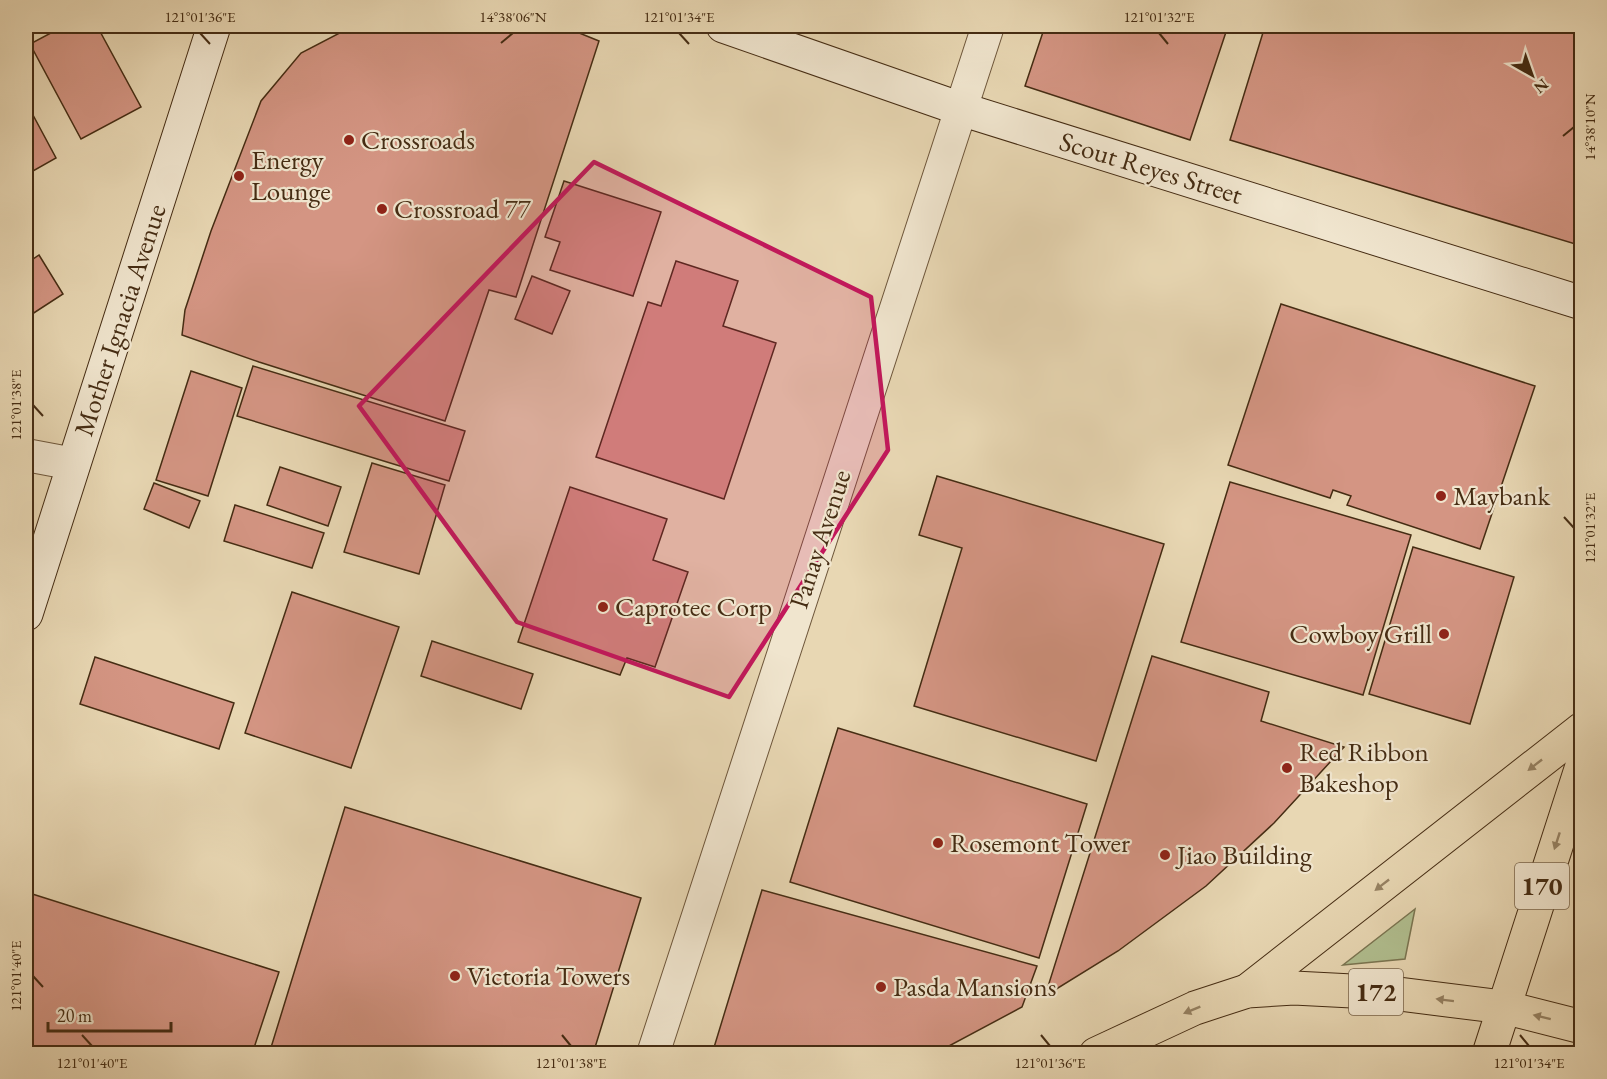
<svg xmlns="http://www.w3.org/2000/svg" width="1607" height="1079" viewBox="0 0 1607 1079" font-family="'EB Garamond',serif">
	<style>
		.green { fill: #b1bf90; stroke: #7b7652; stroke-width: 1.5 }
		.building { fill: #d49583; stroke: #452c13; stroke-width: 1.5 }
		.lines { fill: none; stroke-linecap: round; stroke-linejoin: round }
		.street-casing { stroke: #6e573b; stroke-width: 34 }
		.secondary-casing { stroke: #452c13; stroke-width: 35 }
		.primary-casing { stroke: #452c13; stroke-width: 35 }
		.street { stroke: #f0e5ce; stroke-width: 32 }
		.secondary { stroke: #f0e5ce; stroke-width: 33 }
		.primary { stroke: #e8d7b3; stroke-width: 33 }
		.oneway { fill: #968263 }
		.marked { fill: #c2185b; fill-opacity: 0.2; stroke: #c2185b; stroke-width: 4.5; stroke-linejoin: round }
		.ticks { fill: none; stroke: #452c13; stroke-width: 2 }
		.poi-dot { fill: #8f2418; stroke: #f0e5ce; stroke-width: 2 }
		.labels { text-anchor: middle; stroke-width: 4.5; stroke-linejoin: round; paint-order: stroke }
		.shield { fill: #f0e5ce; stroke: #78644b; stroke-width: 1.5 }
		.shield-label { font-size: 26px; font-weight: bold; fill: #452c13 }
		.poi-label { font-size: 27px; fill: #452c13; stroke: #f0e5ce; text-anchor: start }
		.street-label { font-size: 27px; fill: #452c13; stroke: #f0e5ce }
		.neatline { fill: none; stroke: #452c13; stroke-width: 2 }
		.ticks-label { font-size: 15px; text-anchor: middle; fill: #452c13 }
	</style>
	<rect width="100%" height="100%" fill="#e8d7b3"/>
	<filter id="stains"><feTurbulence type="fractalNoise" baseFrequency=".00333" numOctaves="4"/><feColorMatrix values="0 0 0 0 .2 0 0 0 0 .09 0 0 0 0 .02 0 0 0 .5 -.17"/></filter>
	<radialGradient id="worn" r=".72"><stop offset=".6" stop-color="#630" stop-opacity="0"/><stop offset="1" stop-color="#630" stop-opacity=".3"/></radialGradient>
	<path class="green" d="M1415 909 1405 959 1343 965Z"/>
	<g class="building">
		<path d="M64 26H97L141 107 81 139 30 44Z"/>
		<path d="M353 26H562L599 41 516 297 489 290 445 421 259 362 182 335 185 310 211 231 261 101 301 53Z"/>
		<path d="M1045 26H1228L1190 140 1025 86Z"/>
		<path d="M1265 26H1582V246L1230 140Z"/>
		<path d="M26 102 56 158 26 175Z"/>
		<path d="M564 181 661 212 633 296 550 270 560 242 545 237Z"/>
		<path d="M39 255 63 294 26 318V264Z"/>
		<path d="M676 261 738 281 723 326 776 343 724 499 596 457 648 302 661 306Z"/>
		<path d="M532 276 570 291 552 334 515 319Z"/>
		<path d="M1281 304 1535 386 1480 549 1347 505 1351 496 1333 490 1330 498 1228 465Z"/>
		<path d="M253 366 465 431 449 481 237 416Z"/>
		<path d="M191 371 242 388 208 496 156 480Z"/>
		<path d="M372 463 445 485 419 574 344 552Z"/>
		<path d="M280 467 341 487 328 526 267 505Z"/>
		<path d="M937 476 1164 544 1096 761 914 706 962 548 919 535Z"/>
		<path d="M1230 482 1411 535 1363 695 1181 642Z"/>
		<path d="M154 483 200 501 189 528 144 509Z"/>
		<path d="M570 487 667 519 653 560 688 572 655 667 627 658 620 675 518 642Z"/>
		<path d="M235 505 324 533 312 568 224 541Z"/>
		<path d="M1413 547 1514 577 1470 724 1369 694Z"/>
		<path d="M292 592 399 627 351 768 245 733Z"/>
		<path d="M432 641 533 674 521 709 421 676Z"/>
		<path d="M1152 656 1269 692 1261 721 1344 747 1274 823 1206 886 1118 951 1045 996Z"/>
		<path d="M95 657 234 703 219 749 80 704Z"/>
		<path d="M838 728 1087 804 1039 958 790 882Z"/>
		<path d="M345 807 641 898 593 1054H269Z"/>
		<path d="M762 890 1037 966 1022 1007 934 1054H712Z"/>
		<path d="M26 892 279 972 252 1054H26Z"/>
	</g>
	<g class="lines">
		<g class="street-casing">
			<g id="street">
				<path d="M26 455 74 464"/>
				<path d="M653 1054 988 26"/>
			</g>
		</g>
		<g class="secondary-casing">
			<g id="secondary">
				<path d="M723 26 961 109 1582 303"/>
				<path d="M26 614 214 26"/>
			</g>
		</g>
		<g class="primary-casing">
			<g id="primary">
				<path d="M1247 991 1582 729"/>
				<path d="M1096 1054 1195 1008 1247 991 1294 988 1391 993 1503 1007 1582 1027"/>
				<path d="M1489 1054 1582 766"/>
			</g>
		</g>
		<use href="#street" class="street"/>
		<use href="#secondary" class="secondary"/>
		<use href="#primary" class="primary"/>
	</g>
	<defs><path id="oneway-solid" d="M-6-.8H1V-3.2L6.5 0L1 3.2V.8H-6Z" transform="scale(1.5)"/></defs>
	<g class="oneway">
		<use href="#oneway-solid" transform="translate(1535 765) rotate(142)"/>
		<use href="#oneway-solid" transform="translate(1557 841) rotate(108)"/>
		<use href="#oneway-solid" transform="translate(1382 885) rotate(142)"/>
		<use href="#oneway-solid" transform="translate(1445 1000) rotate(-173)"/>
		<use href="#oneway-solid" transform="translate(1192 1010) rotate(158)"/>
		<use href="#oneway-solid" transform="translate(1542 1017) rotate(-166)"/>
	</g>
	<path class="marked" d="M594 162 871 297 888 450 729 697 517 622 359 406Z"/>
	<path class="ticks" d="M200 33 210 44M679 33 689 44M1159 33 1168 44M501 43 513 33M1563 136 1574 127M33 405 43 416M1564 517 1574 528M33 976 43 987M82 1035 92 1046M562 1035 571 1046M1041 1035 1050 1046M1520 1035 1529 1046"/>
	<g class="poi-dot">
		<circle cx="349" cy="140" r="6"/>
		<circle cx="239" cy="176" r="6"/>
		<circle cx="382" cy="209" r="6"/>
		<circle cx="1441" cy="496" r="6"/>
		<circle cx="603" cy="607" r="6"/>
		<circle cx="1444" cy="634" r="6"/>
		<circle cx="1287" cy="768" r="6"/>
		<circle cx="938" cy="843" r="6"/>
		<circle cx="1165" cy="855" r="6"/>
		<circle cx="455" cy="976" r="6"/>
		<circle cx="881" cy="987" r="6"/>
	</g>
	<g class="labels">
		<g class="shield">
			<rect x="1515" y="863" width="54" height="46" rx="4.5"/>
			<rect x="1349" y="969" width="54" height="46" rx="4.5"/>
		</g>
		<g class="shield-label">
			<text x="1542" y="895">170</text>
			<text x="1376" y="1001">172</text>
		</g>
		<g class="poi-label">
			<text x="361" y="149">Crossroads</text>
			<text x="251" y="169">Energy<tspan x="251" dy="31">Lounge</tspan></text>
			<text x="394" y="218">Crossroad 77</text>
			<text x="1453" y="505">Maybank</text>
			<text x="615" y="616">Caprotec Corp</text>
			<text x="1432" y="643" text-anchor="end">Cowboy Grill</text>
			<text x="1299" y="761">Red Ribbon<tspan x="1299" dy="31">Bakeshop</tspan></text>
			<text x="950" y="852">Rosemont Tower</text>
			<text x="1177" y="864">Jiao Building</text>
			<text x="467" y="985">Victoria Towers</text>
			<text x="893" y="996">Pasda Mansions</text>
		</g>
		<g class="street-label">
			<text transform="translate(1151 168) rotate(17)" y="9">Scout Reyes Street</text>
			<text transform="translate(120 320) rotate(-72)" y="9">Mother Ignacia Avenue</text>
			<text transform="translate(820 539) rotate(-72)" y="9">Panay Avenue</text>
		</g>
	</g>
	<rect width="1607" height="1079" fill="none" stroke="#e8d7b3" stroke-width="66"/>
	<g transform="translate(1532 75) rotate(140)" stroke="#f0e5ce" stroke-width="4.5" paint-order="stroke">
	<path d="M0-4.5L10 22L0 15L-10 22Z" fill="#452c13"/>
	<text y="-9" font-size="16" font-weight="bold" text-anchor="middle" fill="#452c13">N</text>
	</g>
	<path d="M48 1022v9h123v-9" fill="none" stroke="#452c13" stroke-width="3"/>
	<text x="57" y="1022" font-size="18" fill="#452c13" stroke="#f0e5ce" stroke-width="4.5" paint-order="stroke">20 m</text>
	<rect x="33" y="33" width="1541" height="1013" class="neatline"/>
	<g class="ticks-label">
		<text x="200" y="22">121°01'36"E</text>
		<text x="513" y="22">14°38'06"N</text>
		<text x="679" y="22">121°01'34"E</text>
		<text x="1159" y="22">121°01'32"E</text>
		<text transform="translate(1590 127) rotate(-90)" y="5">14°38'10"N</text>
		<text transform="translate(16 405) rotate(-90)" y="5">121°01'38"E</text>
		<text transform="translate(1590 528) rotate(-90)" y="5">121°01'32"E</text>
		<text transform="translate(16 976) rotate(-90)" y="5">121°01'40"E</text>
		<text x="92" y="1068">121°01'40"E</text>
		<text x="571" y="1068">121°01'38"E</text>
		<text x="1050" y="1068">121°01'36"E</text>
		<text x="1529" y="1068">121°01'34"E</text>
	</g>
	<rect width="100%" height="100%" filter="url(#stains)"/>
	<rect width="100%" height="100%" fill="url(#worn)"/>
</svg>
